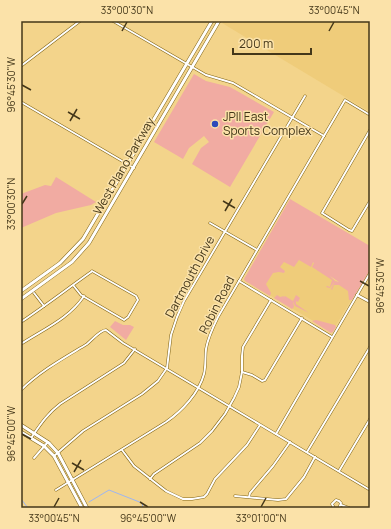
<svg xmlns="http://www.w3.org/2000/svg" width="391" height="529" viewBox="0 0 391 529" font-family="Manrope,sans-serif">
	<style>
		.built { fill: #efcc7a }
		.green { fill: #f1aba2 }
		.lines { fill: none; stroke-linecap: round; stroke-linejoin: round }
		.stream { stroke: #9eb6f1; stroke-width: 1 }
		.minor-casing { stroke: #826516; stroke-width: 3 }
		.tertiary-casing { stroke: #826516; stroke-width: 3.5 }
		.secondary-casing { stroke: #826516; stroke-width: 4 }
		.minor { stroke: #fff; stroke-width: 2 }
		.tertiary { stroke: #fff; stroke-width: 2.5 }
		.secondary { stroke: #fff; stroke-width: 3 }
		.ticks { fill: none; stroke: #443719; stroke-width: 1.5 }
		.poi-dot { fill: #2d4aba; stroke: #fbe2a9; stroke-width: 1.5 }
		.labels { text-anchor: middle; stroke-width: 3; stroke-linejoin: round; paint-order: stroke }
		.poi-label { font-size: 12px; fill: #443719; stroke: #fbe2a9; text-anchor: start }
		.street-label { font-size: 12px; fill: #443719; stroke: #fbe2a9 }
		.neatline { fill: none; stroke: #443719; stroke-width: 1.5 }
		.ticks-label { font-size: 10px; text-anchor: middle; fill: #443719 }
	</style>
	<rect width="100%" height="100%" fill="#f3d48b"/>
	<g class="built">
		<path d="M224 21H370V112L222 23Z"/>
		<path d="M269 236 318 266 329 276 347 289 356 292 332 332 244 280Z"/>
	</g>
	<g class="green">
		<path d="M194 74 206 81 230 87 274 112 230 187 192 164 201 148 209 142 204 136 189 148 183 159 154 142Z"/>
		<path d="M56 177 96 202 91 205 56 213 21 228V231V194L45 185 51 186Z"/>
		<path d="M290 199 370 246V270L352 300H349L348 291 339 285H334L332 290 331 289 335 281 339 282 330 276 335 281 330 288 326 287 327 286 330 287 332 280 312 267 314 263 320 267 305 257 313 262 311 267 299 260 301 257 294 267 284 262 280 267 285 271 284 273 279 272 273 273 266 284 271 293 270 296 245 281 244 279Z"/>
		<path d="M277 295 280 297 284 296 283 298 285 296 293 301 296 295 300 298 298 302 296 301V304L309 313 295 306 293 301 294 307 292 309 274 298Z"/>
		<path d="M316 320 335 325 336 327 333 332 331 333 312 321Z"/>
		<path d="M115 321 123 325H130L134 327 126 340 110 327Z"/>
	</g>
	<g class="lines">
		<g class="stream">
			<path d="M21 499 28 508"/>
			<path d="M89 502 109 490 142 503 143 508"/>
		</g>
		<g class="minor-casing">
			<g id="minor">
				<path d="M113 21 206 75 233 83 324 136"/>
				<path d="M21 66 80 21"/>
				<path d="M21 102 134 168"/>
				<path d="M370 130 322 213 349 230 352 231 370 201"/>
				<path d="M210 223 257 250"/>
				<path d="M239 281 332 337"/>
				<path d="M34 293 44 306"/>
				<path d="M21 322C45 306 67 289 91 272L92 271 136 296 138 300 128 317 124 320 81 295 73 285"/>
				<path d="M21 344C42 330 69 319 84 296"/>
				<path d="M242 372 252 375 262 381 265 380 302 318"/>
				<path d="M21 390C40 371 64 358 87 344 92 340 100 330 106 330L123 343 370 490"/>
				<path d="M276 434 370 273"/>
				<path d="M31 438C40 425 47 414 60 404L124 363 135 349"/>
				<path d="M122 450 134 466 166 491 183 499H192L204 497 207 494 215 479 247 445 260 425"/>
				<path d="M307 452 370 347"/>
				<path d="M54 456 83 431 142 394 158 381 167 368 171 335 177 317 184 301 305 96"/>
				<path d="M34 458 48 442"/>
				<path d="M339 471 370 419"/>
				<path d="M150 479 154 474 200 443 212 431 225 414 234 398 239 387 242 372V356L243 347 271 300"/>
				<path d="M56 490 166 422C182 411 199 393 204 374 206 366 205 357 206 349 208 337 213 327 218 317L345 100 370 115"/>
				<path d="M235 496 278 500 286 499 304 477 315 457"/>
				<path d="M249 497 250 493 273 466 290 442"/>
				<path d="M341 505 349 508"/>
				<path d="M334 508 332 504 336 500 339 501 341 503 339 508"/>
			</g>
		</g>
		<g class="tertiary-casing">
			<path id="tertiary" d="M357 295 370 302"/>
		</g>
		<g class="secondary-casing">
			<g id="secondary">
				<path d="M21 291 60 263 83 239 212 21"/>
				<path d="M21 299 72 262 89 243 219 21"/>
				<path d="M21 425 49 443 58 453 87 508"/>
				<path d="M21 432 44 446 54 456 82 508"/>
			</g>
		</g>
		<use href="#minor" class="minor"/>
		<use href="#tertiary" class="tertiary"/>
		<use href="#secondary" class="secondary"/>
	</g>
	<path class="ticks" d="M122 31 127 22M329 31 334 22M22 85 31 90M68 112 80 119M70 121 77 109M223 201 235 208M22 204 27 196M225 211 232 199M360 281 369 286M22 434 31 439M72 463 84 470M74 472 81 460M140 502 148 507M54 507 59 498M261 507 266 498"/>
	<circle class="poi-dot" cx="215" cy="124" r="4"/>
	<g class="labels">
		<g class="poi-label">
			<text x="223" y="121">JPII East<tspan x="223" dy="14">Sports Complex</tspan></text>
		</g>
		<g class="street-label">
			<text transform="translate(124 166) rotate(-60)" y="4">West Plano Parkway</text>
			<text transform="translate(190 277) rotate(-62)" y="4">Dartmouth Drive</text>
			<text transform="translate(217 305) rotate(-63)" y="4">Robin Road</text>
		</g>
	</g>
	<rect width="391" height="529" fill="none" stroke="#fbe2a9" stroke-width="44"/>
	<path d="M233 48v6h78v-6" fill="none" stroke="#443719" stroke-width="2"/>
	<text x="239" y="48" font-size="12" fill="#443719" stroke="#fbe2a9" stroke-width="3" paint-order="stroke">200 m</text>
	<rect x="22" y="22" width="347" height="485" class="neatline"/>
	<g class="ticks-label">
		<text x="127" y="14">33°00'30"N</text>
		<text x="334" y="14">33°00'45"N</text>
		<text transform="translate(11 85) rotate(-90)" y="4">96°45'30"W</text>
		<text transform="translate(11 204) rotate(-90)" y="4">33°00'30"N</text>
		<text transform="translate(380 286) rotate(-90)" y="4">96°45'30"W</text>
		<text transform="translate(11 434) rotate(-90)" y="4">96°45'00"W</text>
		<text x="54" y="522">33°00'45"N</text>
		<text x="148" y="522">96°45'00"W</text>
		<text x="261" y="522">33°01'00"N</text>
	</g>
</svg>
